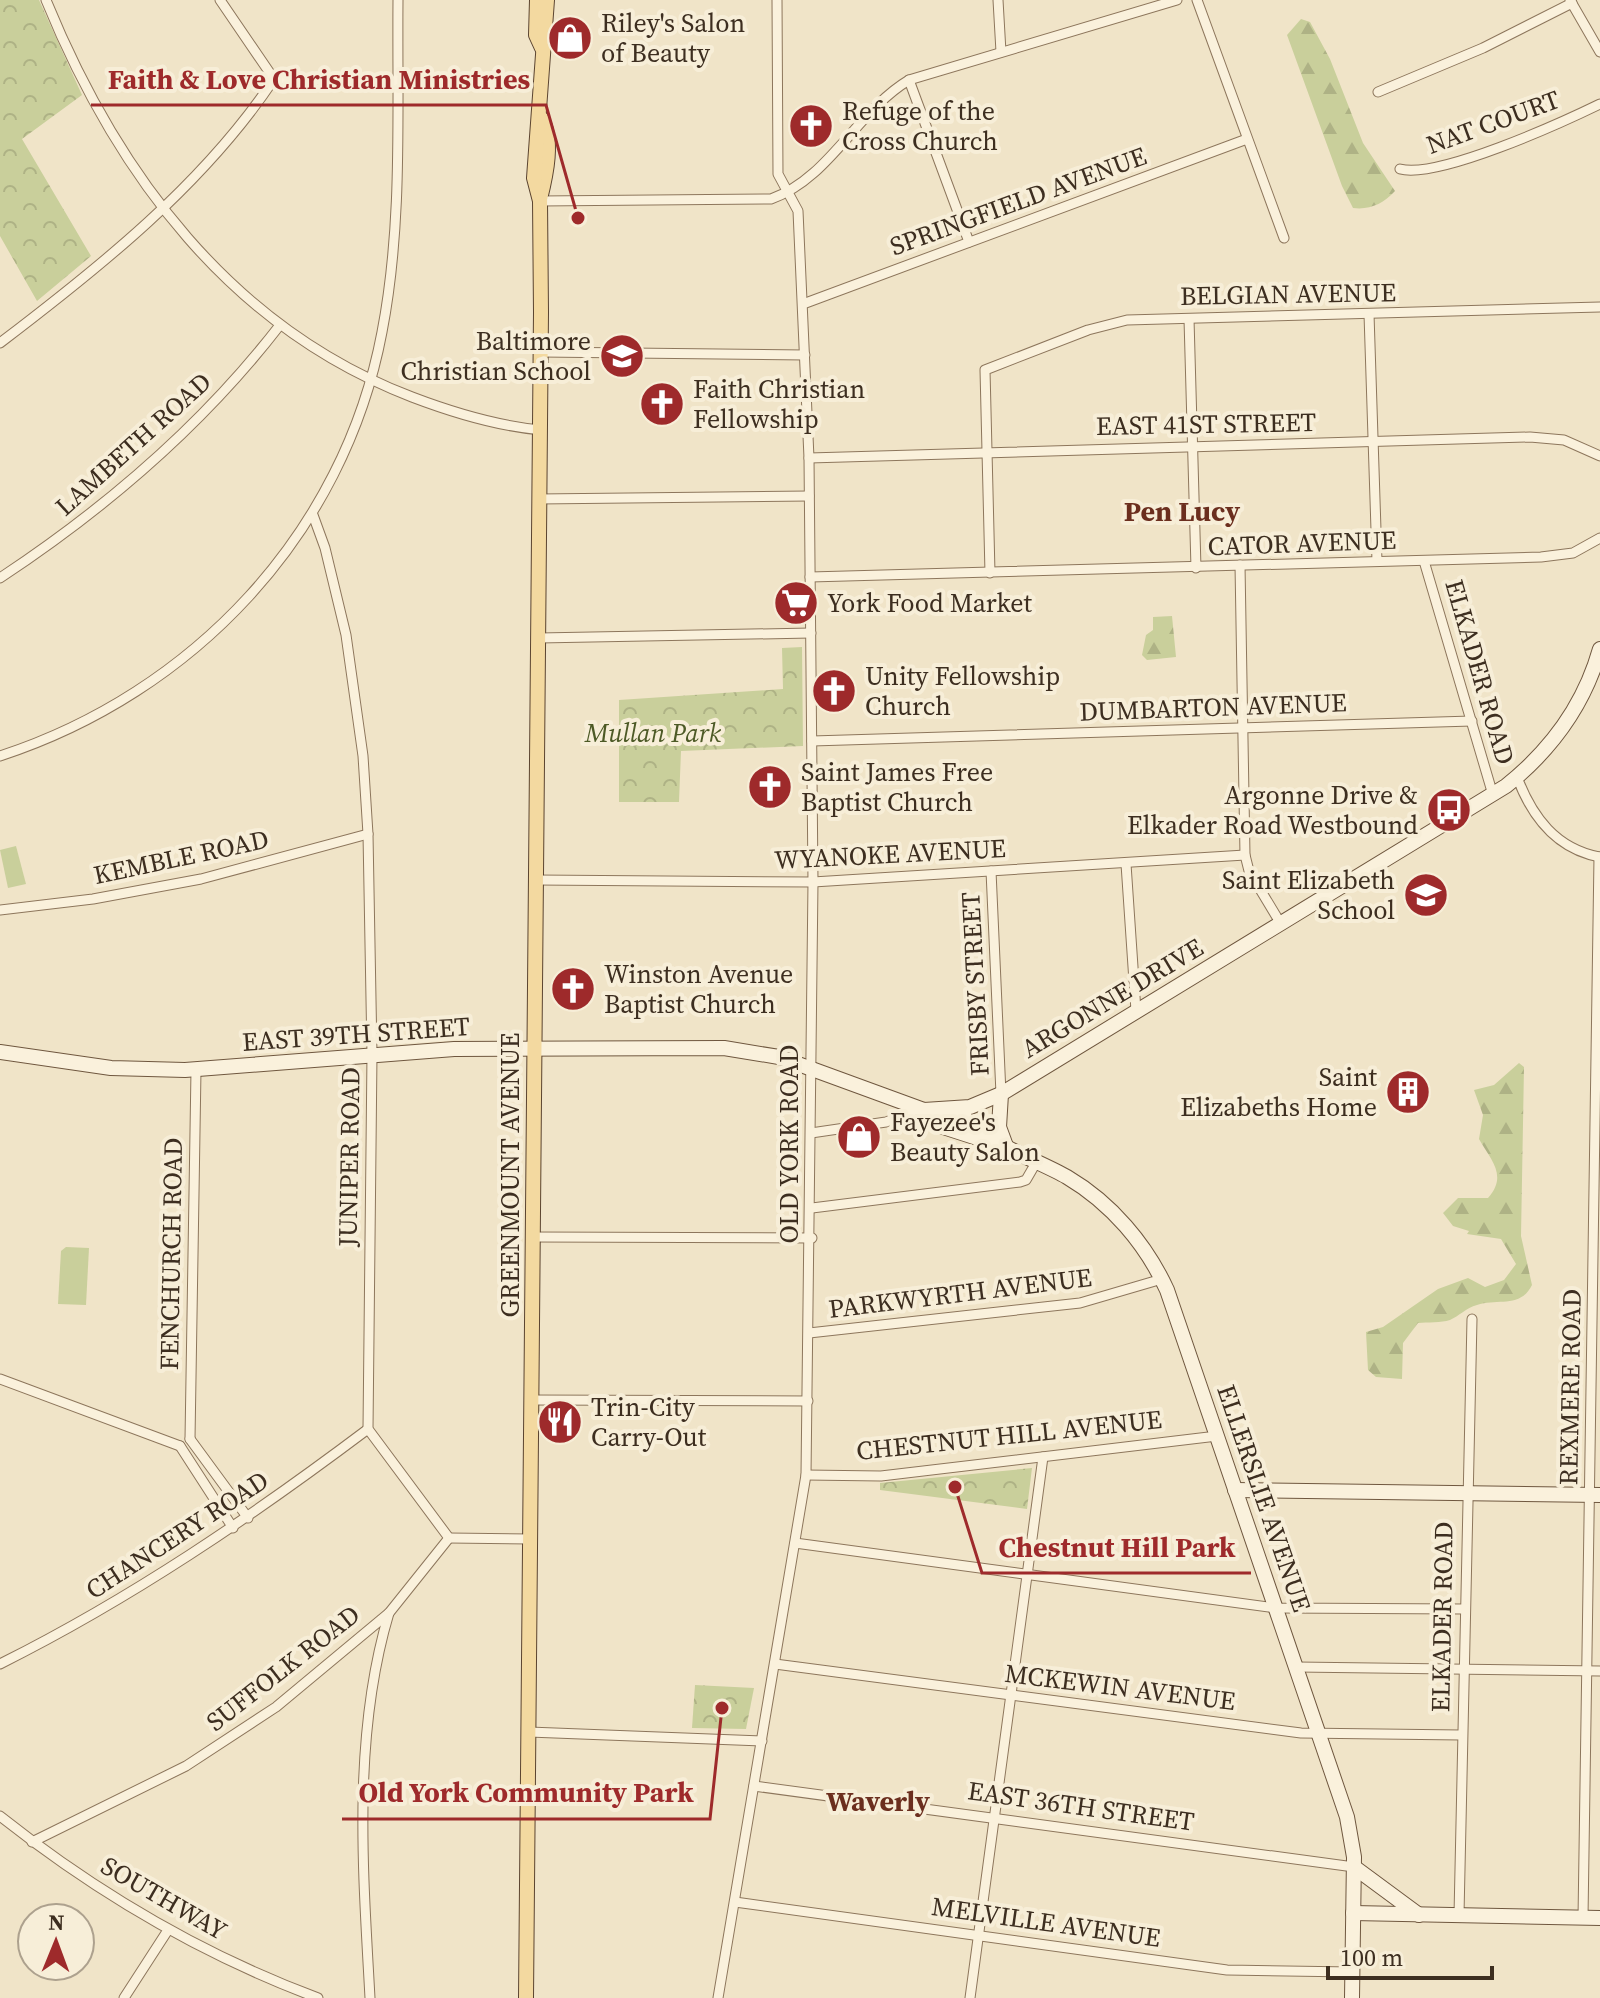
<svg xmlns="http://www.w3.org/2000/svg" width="1600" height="1998" viewBox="0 0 1600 1998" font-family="'Source Serif 4',serif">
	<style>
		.forest { fill: url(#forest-firs) }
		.park { fill: url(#park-crowns) }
		.garden { fill: #c9cf9b }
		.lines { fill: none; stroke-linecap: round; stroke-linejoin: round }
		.street-casing { stroke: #8d765c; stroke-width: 11 }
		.secondary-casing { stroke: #6f573f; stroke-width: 16 }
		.primary-casing { stroke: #5b4430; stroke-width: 16 }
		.street { stroke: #faf1dc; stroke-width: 9 }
		.secondary { stroke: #faf1dc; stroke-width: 14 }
		.primary { stroke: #f3d9a0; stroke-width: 14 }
		.labels { text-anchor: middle; stroke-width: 8; stroke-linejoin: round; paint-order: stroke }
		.poi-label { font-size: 26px; fill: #3d2e20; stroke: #f7eed8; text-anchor: start }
		.street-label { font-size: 26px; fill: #3d2e20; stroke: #f7eed8 }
		.park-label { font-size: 26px; font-style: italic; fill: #4d5a26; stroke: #f7eed8 }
		.neighbourhood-label { font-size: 28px; font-weight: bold; fill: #6b2e1e; stroke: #f7eed8 }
		.leader { fill: none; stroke: #9e2a2b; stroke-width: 3 }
		.callout-dot { fill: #9e2a2b; stroke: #f7eed8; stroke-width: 3 }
		.callout-label { font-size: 28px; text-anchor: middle; font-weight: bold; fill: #9e2a2b; stroke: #f7eed8; stroke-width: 8; stroke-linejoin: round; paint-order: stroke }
	</style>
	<defs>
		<pattern id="forest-firs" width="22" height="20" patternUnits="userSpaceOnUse" patternTransform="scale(2)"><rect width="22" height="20" fill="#c9cf9b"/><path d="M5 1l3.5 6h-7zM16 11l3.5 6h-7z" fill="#aeb285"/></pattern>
		<pattern id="park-crowns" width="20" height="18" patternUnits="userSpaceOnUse" patternTransform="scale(2)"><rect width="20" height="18" fill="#c9cf9b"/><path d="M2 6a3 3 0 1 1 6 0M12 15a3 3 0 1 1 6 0" fill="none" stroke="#aeb285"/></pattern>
	</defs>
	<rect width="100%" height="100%" fill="#f0e4c8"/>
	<g class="forest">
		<path d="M1301 19 1310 22 1330 59 1363 143 1395 191C1383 204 1370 210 1353 208L1342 186 1287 35Z"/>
		<path d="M1172 616 1176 657 1147 660 1142 655 1146 635 1153 630V617Z"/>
		<path d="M1519 1063 1524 1067 1521 1236 1532 1285C1520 1309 1498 1298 1477 1305 1466 1308 1459 1316 1450 1320 1441 1323 1428 1322 1418 1323L1403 1343 1402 1379 1376 1377 1368 1370 1366 1332 1383 1327 1438 1289 1468 1278 1485 1287 1504 1280 1516 1264 1501 1239 1467 1234 1469 1231 1453 1226 1443 1213 1458 1198H1488C1508 1176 1491 1160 1479 1139L1483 1115 1474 1090 1494 1085Z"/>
	</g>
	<g class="park">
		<path d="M0 0H39L82 95 22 139 91 256 37 301 0 236Z"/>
		<path d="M802 647 803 746 681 751 679 802H619V700L783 689 782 648Z"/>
		<path d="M1032 1468 1027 1509 880 1490V1483Z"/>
		<path d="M695 1685 754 1688 746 1729 692 1728Z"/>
	</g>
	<g class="garden">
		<path d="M16 846 26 884 8 888 0 850Z"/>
		<path d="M66 1247 89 1248 86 1305 58 1304 61 1251Z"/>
	</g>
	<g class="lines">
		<g class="street-casing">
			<g id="street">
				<path d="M46 0C117 174 231 328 412 397 454 413 497 426 541 430"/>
				<path d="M220 0 274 79"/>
				<path d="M998 0 1001 52"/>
				<path d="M1197 0 1284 238"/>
				<path d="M1570 0 1600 52"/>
				<path d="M274 79 397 81"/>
				<path d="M909 80 969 242"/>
				<path d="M1378 92 1483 48 1572 3"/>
				<path d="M1400 169C1438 179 1561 123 1600 104"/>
				<path d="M540 201 771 199C829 179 857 111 909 80L1177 0"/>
				<path d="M803 304 1247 139"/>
				<path d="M1369 314 1377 561"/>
				<path d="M1189 319 1196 568"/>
				<path d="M0 343C100 267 204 184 274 79"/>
				<path d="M541 352 805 355"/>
				<path d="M809 458 1530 437 1564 440 1600 456"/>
				<path d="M538 499 809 496"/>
				<path d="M313 515 325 548 346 635 363 756 368 834 372 1054 368 1429 449 1538"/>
				<path d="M1424 561 1493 795"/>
				<path d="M1240 565 1245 855 1249 871 1281 924"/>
				<path d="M990 573 985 370 1088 330 1127 320 1600 307"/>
				<path d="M810 577 1541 557 1573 553 1600 538"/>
				<path d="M0 578C106 508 202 426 280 325"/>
				<path d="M539 638 811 633"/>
				<path d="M812 741 1472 721"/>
				<path d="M0 756C193 693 344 534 382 332 403 224 397 110 398 0"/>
				<path d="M1517 777C1532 817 1556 849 1600 857"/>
				<path d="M1126 864 1136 1011"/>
				<path d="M991 871 1001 1094"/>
				<path d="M536 880 813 882 1245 855"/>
				<path d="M0 910 93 899 201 879 368 834"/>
				<path d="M811 1133 886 1122 918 1109"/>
				<path d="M812 1208 1020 1182 1026 1180 1037 1161"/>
				<path d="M533 1237 812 1238"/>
				<path d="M809 1333 1080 1303 1162 1279"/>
				<path d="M0 1379 180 1446"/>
				<path d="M532 1400 808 1401"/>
				<path d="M190 1439 196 1070"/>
				<path d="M190 1439 248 1518"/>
				<path d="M180 1446 233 1528"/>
				<path d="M806 1475 881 1476 1217 1436"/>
				<path d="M449 1538 531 1539"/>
				<path d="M795 1543 1276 1608 1464 1609"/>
				<path d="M0 1664C132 1598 251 1517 368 1429"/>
				<path d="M775 1664 1301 1733 1461 1735"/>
				<path d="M1297 1667 1600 1671"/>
				<path d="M529 1732 762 1741"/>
				<path d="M754 1786 1354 1867"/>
				<path d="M0 1816C97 1893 203 1955 318 1998"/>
				<path d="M32 1842 186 1766 276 1707 389 1613 449 1538"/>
				<path d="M735 1902 1227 1970 1352 1972"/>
				<path d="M1459 1915 1472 1319"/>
				<path d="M1583 1918 1599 857"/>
				<path d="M124 1998 168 1930"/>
				<path d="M370 1998C363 1870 352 1737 389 1613"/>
				<path d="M718 1998 806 1475 813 882 809 458 798 211 778 174 777 0"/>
				<path d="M970 1998 1043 1457"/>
			</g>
		</g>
		<g class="secondary-casing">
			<g id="secondary">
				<path d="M0 1052 111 1068 185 1070 454 1049 724 1048 779 1057 924 1110 970 1107 1001 1094 1506 786C1551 750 1584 706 1600 649"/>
				<path d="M1001 1094 999 1127 1006 1146"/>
				<path d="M924 1110 943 1127 1002 1146"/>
				<path d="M960 1110C974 1139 1038 1160 1067 1177 1111 1203 1146 1244 1167 1290L1347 1817 1354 1857 1352 1998"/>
				<path d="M1235 1490 1600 1495"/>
				<path d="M1354 1867 1419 1915"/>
				<path d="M1353 1913 1600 1918"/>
			</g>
		</g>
		<g class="primary-casing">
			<g id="primary">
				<path d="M537 0 536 35 542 48"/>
				<path d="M540 199C546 175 554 139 541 118"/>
				<path d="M526 1998 541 312 540 201 534 178 547 0"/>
			</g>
		</g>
		<use href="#street" class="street"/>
		<use href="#secondary" class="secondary"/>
		<use href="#primary" class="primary"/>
	</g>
	<defs>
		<g id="shop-disc" transform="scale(2.3)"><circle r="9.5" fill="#9e2a2b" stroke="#f7eed8"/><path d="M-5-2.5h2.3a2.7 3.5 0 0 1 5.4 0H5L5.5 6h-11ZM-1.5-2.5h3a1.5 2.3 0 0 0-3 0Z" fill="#fff"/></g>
		<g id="church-disc" transform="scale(2.3)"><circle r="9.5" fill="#9e2a2b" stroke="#f7eed8"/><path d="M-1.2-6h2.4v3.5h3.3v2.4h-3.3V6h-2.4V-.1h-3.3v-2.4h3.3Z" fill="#fff"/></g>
		<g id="school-disc" transform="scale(2.3)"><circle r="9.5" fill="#9e2a2b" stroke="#f7eed8"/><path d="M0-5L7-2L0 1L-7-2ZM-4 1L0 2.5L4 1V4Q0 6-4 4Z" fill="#fff"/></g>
		<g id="supermarket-disc" transform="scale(2.3)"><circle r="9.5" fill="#9e2a2b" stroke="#f7eed8"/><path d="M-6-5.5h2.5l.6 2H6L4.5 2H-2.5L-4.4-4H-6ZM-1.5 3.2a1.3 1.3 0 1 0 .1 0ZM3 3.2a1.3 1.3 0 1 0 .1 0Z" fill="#fff"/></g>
		<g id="bus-disc" transform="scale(2.3)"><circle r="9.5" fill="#9e2a2b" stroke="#f7eed8"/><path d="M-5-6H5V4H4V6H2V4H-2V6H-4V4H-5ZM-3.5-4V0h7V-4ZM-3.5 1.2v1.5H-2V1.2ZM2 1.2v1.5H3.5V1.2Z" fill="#fff"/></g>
		<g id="building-disc" transform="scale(2.3)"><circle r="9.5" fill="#9e2a2b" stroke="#f7eed8"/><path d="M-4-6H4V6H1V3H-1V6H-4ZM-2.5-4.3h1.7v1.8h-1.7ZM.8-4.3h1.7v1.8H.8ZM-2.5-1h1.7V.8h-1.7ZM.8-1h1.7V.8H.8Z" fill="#fff"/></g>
		<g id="restaurant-disc" transform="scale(2.3)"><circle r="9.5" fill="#9e2a2b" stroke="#f7eed8"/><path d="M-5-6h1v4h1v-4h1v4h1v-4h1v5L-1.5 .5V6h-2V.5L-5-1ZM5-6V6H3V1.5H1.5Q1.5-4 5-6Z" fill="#fff"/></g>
	</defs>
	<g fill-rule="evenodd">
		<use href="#shop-disc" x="570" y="38"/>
		<use href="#church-disc" x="811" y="126"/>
		<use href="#school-disc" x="622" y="356"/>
		<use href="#church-disc" x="662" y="404"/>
		<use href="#supermarket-disc" x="796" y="603"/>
		<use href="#church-disc" x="834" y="691"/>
		<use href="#church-disc" x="770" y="787"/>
		<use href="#bus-disc" x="1449" y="810"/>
		<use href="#school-disc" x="1426" y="895"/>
		<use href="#church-disc" x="573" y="989"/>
		<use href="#building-disc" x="1408" y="1092"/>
		<use href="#shop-disc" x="859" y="1137"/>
		<use href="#restaurant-disc" x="560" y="1422"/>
	</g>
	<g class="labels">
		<g class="poi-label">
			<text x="601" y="32">Riley's Salon<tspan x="601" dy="30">of Beauty</tspan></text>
			<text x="842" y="120">Refuge of the<tspan x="842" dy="30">Cross Church</tspan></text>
			<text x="591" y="350" text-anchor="end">Baltimore<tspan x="591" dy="30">Christian School</tspan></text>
			<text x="693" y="398">Faith Christian<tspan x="693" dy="30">Fellowship</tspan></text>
			<text x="827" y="612">York Food Market</text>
			<text x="865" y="685">Unity Fellowship<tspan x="865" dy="30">Church</tspan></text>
			<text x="801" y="781">Saint James Free<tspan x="801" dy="30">Baptist Church</tspan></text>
			<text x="1418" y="804" text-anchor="end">Argonne Drive &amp;<tspan x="1418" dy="30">Elkader Road Westbound</tspan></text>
			<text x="1395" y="889" text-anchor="end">Saint Elizabeth<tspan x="1395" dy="30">School</tspan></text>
			<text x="604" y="983">Winston Avenue<tspan x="604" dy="30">Baptist Church</tspan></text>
			<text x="1377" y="1086" text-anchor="end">Saint<tspan x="1377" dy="30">Elizabeths Home</tspan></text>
			<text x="890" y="1131">Fayezee's<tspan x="890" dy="30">Beauty Salon</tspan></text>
			<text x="591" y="1416">Trin-City<tspan x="591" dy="30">Carry-Out</tspan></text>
		</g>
		<g class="street-label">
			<text transform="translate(1493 122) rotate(-20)" y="9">NAT COURT</text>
			<text transform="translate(1018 201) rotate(-20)" y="9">SPRINGFIELD AVENUE</text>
			<text transform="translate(1288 294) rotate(-1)" y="9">BELGIAN AVENUE</text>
			<text transform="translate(1206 424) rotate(-1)" y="9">EAST 41ST STREET</text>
			<text transform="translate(133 444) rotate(-42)" y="9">LAMBETH ROAD</text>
			<text transform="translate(1302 543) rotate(-2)" y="9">CATOR AVENUE</text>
			<text transform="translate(1480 672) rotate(74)" y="9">ELKADER ROAD</text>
			<text transform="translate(1213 707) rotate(-2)" y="9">DUMBARTON AVENUE</text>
			<text transform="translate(890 854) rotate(-3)" y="9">WYANOKE AVENUE</text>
			<text transform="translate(181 857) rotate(-12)" y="9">KEMBLE ROAD</text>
			<text transform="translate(975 984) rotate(-93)" y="9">FRISBY STREET</text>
			<text transform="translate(1112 998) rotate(-31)" y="9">ARGONNE DRIVE</text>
			<text transform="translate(356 1034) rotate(-4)" y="9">EAST 39TH STREET</text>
			<text transform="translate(789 1144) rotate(-90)" y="9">OLD YORK ROAD</text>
			<text transform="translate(349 1157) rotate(-89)" y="9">JUNIPER ROAD</text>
			<text transform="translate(510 1175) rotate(-90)" y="9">GREENMOUNT AVENUE</text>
			<text transform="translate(171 1254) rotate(-89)" y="9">FENCHURCH ROAD</text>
			<text transform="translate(960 1293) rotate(-7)" y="9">PARKWYRTH AVENUE</text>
			<text transform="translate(1570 1387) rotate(-89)" y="9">REXMERE ROAD</text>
			<text transform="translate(1009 1435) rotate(-6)" y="9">CHESTNUT HILL AVENUE</text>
			<text transform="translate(1264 1498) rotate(71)" y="9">ELLERSLIE AVENUE</text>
			<text transform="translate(177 1535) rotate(-33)" y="9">CHANCERY ROAD</text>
			<text transform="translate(1442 1617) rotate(-89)" y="9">ELKADER ROAD</text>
			<text transform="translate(283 1668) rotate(-38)" y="9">SUFFOLK ROAD</text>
			<text transform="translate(1120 1687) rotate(7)" y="9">MCKEWIN AVENUE</text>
			<text transform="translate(1081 1806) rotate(8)" y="9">EAST 36TH STREET</text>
			<text transform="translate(164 1898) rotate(30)" y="9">SOUTHWAY</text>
			<text transform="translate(1046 1922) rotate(8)" y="9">MELVILLE AVENUE</text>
		</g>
		<g class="park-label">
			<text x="653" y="742">Mullan Park</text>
		</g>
		<g class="neighbourhood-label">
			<text x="1182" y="521">Pen Lucy</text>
			<text x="878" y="1811">Waverly</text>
		</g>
	</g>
	<path class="leader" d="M578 218L546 105H91M955 1487L982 1573H1251M722 1708L710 1819H342"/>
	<g class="callout-dot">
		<circle cx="578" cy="218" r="8"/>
		<circle cx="955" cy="1487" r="8"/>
		<circle cx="722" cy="1708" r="8"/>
	</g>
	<g class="callout-label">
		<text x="319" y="89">Faith &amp; Love Christian Ministries</text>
		<text x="1117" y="1557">Chestnut Hill Park</text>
		<text x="526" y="1802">Old York Community Park</text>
	</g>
	<g transform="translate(56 1942) rotate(1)"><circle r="38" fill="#f7eed8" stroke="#ada18e" stroke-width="2"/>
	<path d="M0-6L14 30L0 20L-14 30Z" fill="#9e2a2b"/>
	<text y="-12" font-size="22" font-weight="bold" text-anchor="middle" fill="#3d2e20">N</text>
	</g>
	<path d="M1328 1966v12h164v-12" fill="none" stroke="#3d2e20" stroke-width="4"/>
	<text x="1340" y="1966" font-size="24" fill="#3d2e20" stroke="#f7eed8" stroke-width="6" paint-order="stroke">100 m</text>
</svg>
